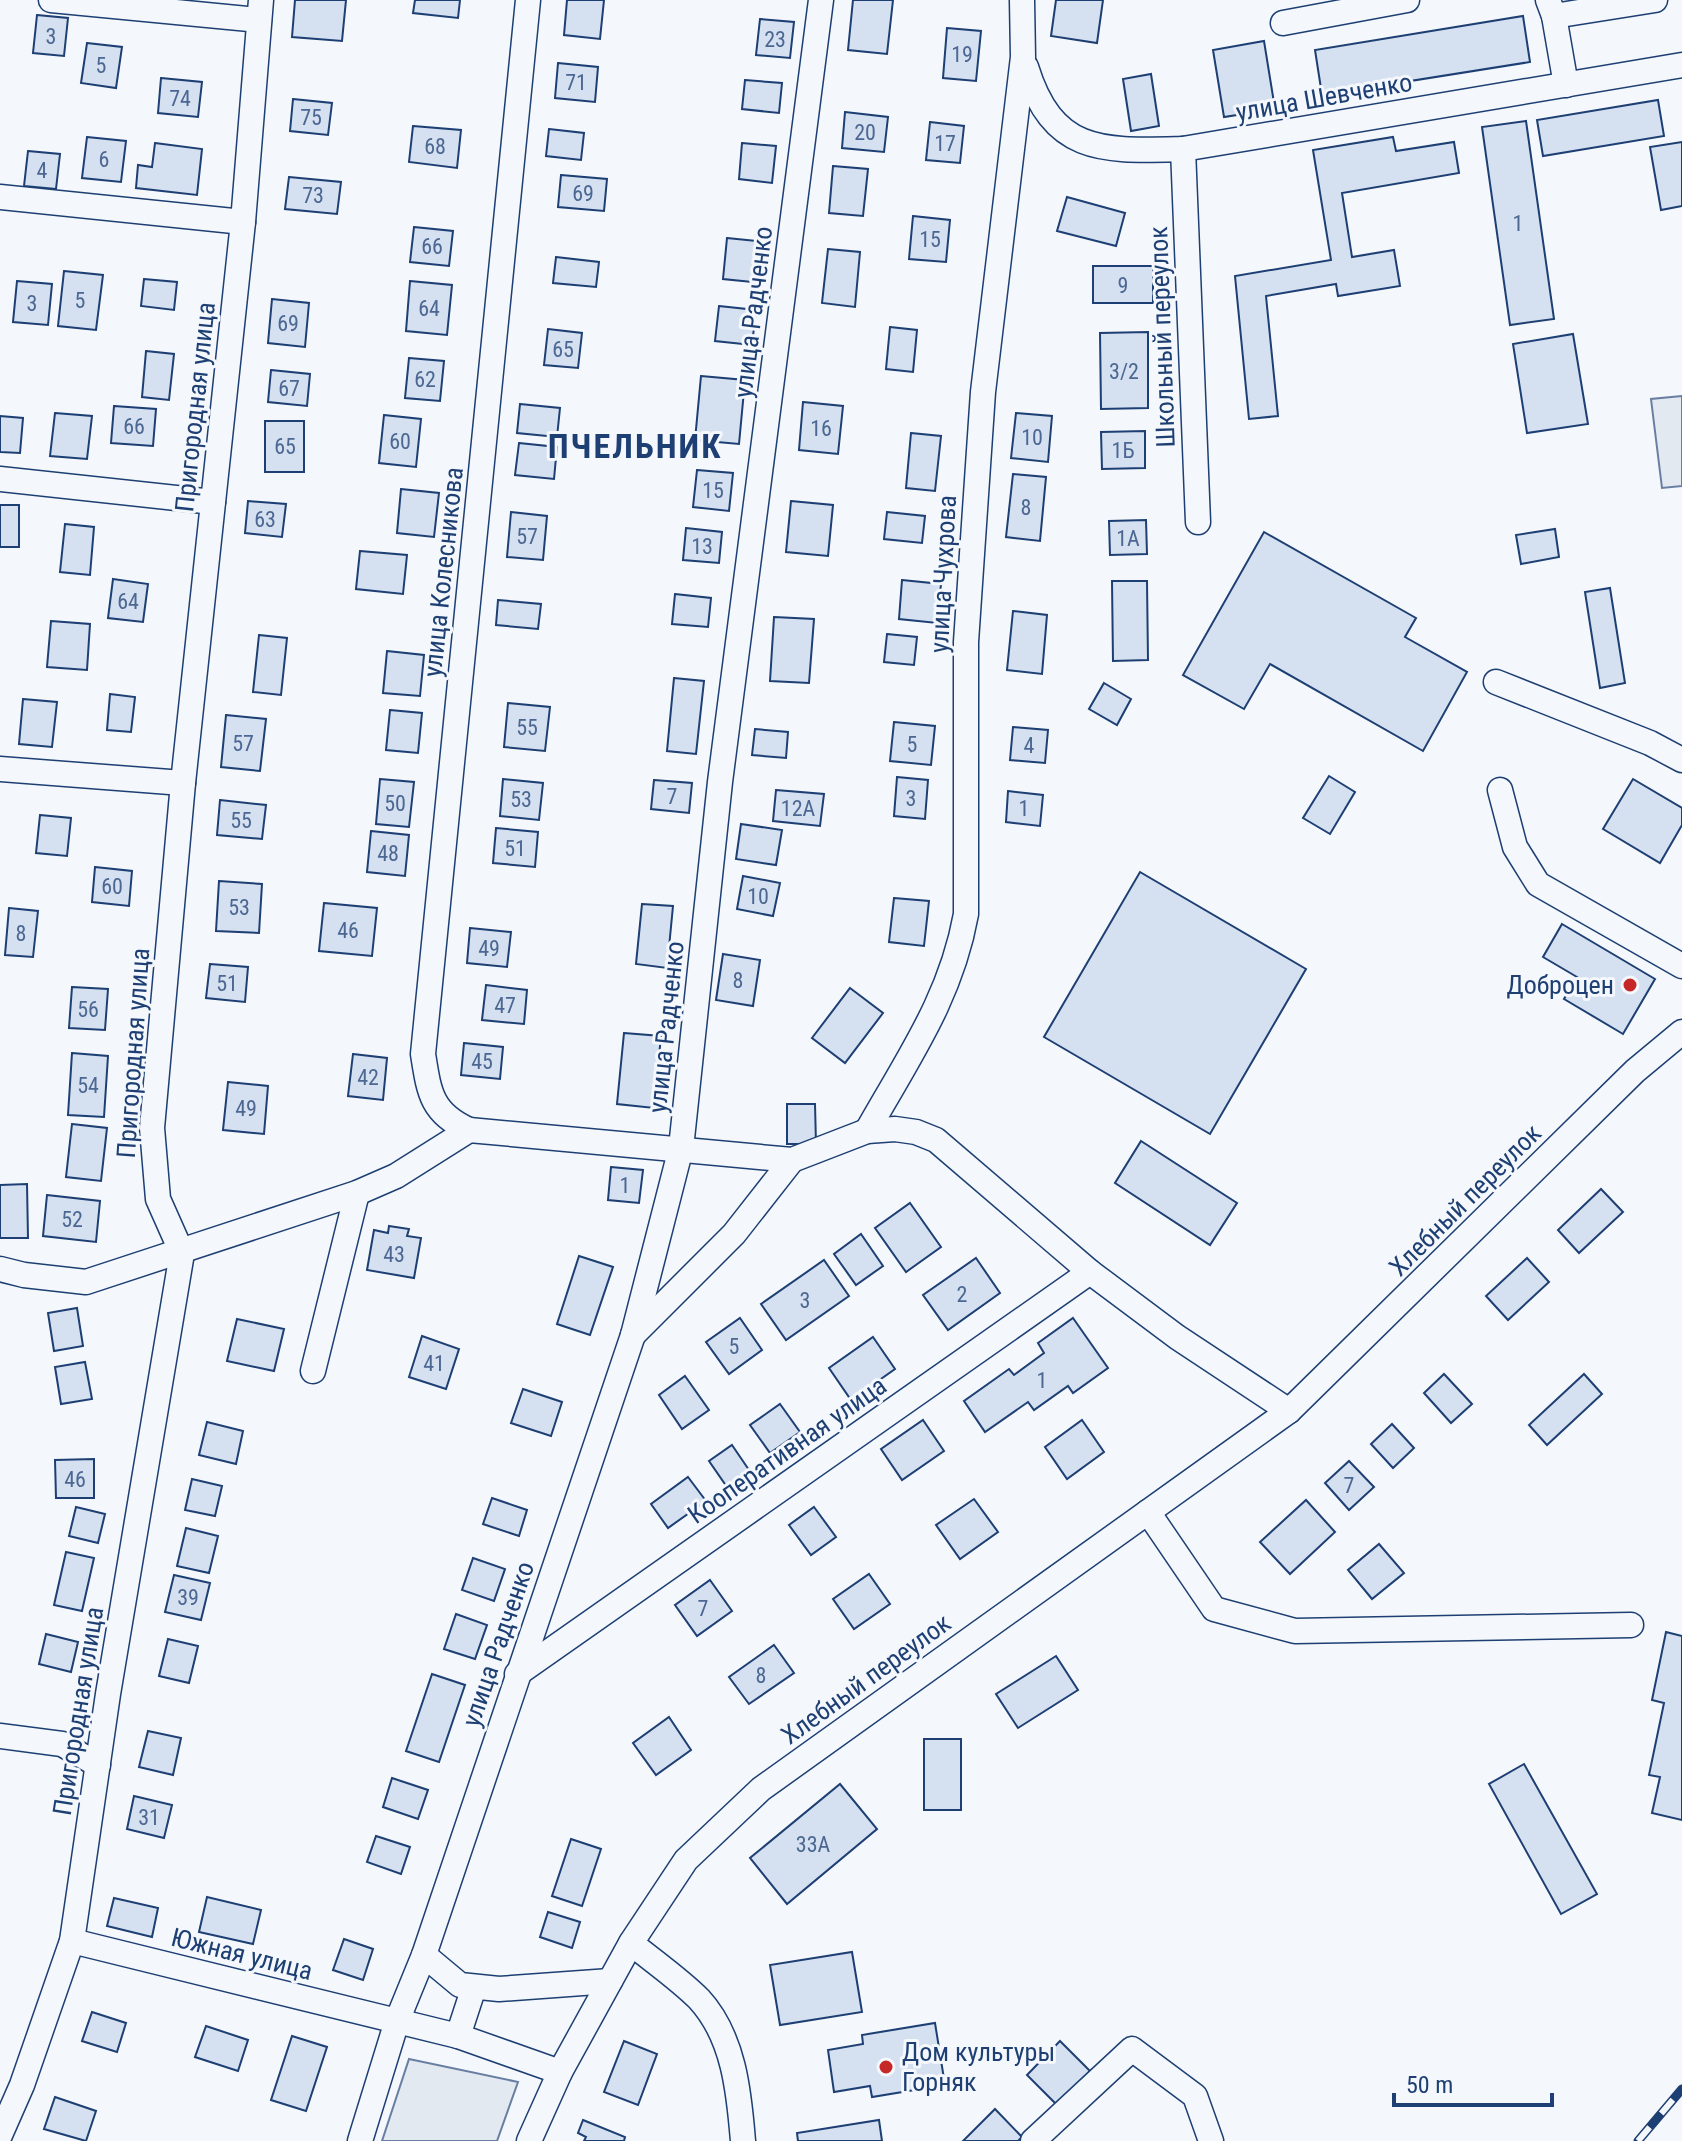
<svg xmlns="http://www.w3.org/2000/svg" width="1682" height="2141" viewBox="0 0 1682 2141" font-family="'Roboto Condensed',sans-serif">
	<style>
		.green { fill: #e3e9f0; stroke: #687fa3; stroke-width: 2 }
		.building { fill: #d5e0f0; stroke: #1d3f73; stroke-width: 2 }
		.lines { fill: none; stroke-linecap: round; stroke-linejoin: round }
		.minor-casing { stroke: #1d3f73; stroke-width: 27 }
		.minor { stroke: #f4f7fb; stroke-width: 24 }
		.rail-casing { stroke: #1d3f73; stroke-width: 9 }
		.rail { stroke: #f4f7fb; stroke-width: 6; stroke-dasharray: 18; stroke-linecap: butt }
		.poi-dot { fill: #c62828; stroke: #f4f7fb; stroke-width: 3 }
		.labels { text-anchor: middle; stroke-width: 6; stroke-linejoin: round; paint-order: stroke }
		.number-label { font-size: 22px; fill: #4b6792 }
		.street-label { font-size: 26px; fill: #1d3f73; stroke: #f4f7fb }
		.poi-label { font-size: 26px; fill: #1d3f73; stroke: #f4f7fb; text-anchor: end }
		.district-label { font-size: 34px; font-weight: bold; letter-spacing: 2px; fill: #1d3f73; stroke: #f4f7fb }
	</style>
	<rect width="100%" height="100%" fill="#f4f7fb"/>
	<g class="green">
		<path d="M1682 396V486L1662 488 1651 399Z"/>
		<path d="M409 2059 518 2082 497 2141H382Z"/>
	</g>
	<g class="building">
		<path d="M295 0H346L342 41 292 37Z"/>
		<path d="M415 0H460L458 18 413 13Z"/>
		<path d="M567 0H604L600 39 564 35Z"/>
		<path d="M853 0H893L887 54 848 50Z"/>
		<path d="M1056 0H1103L1097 43 1051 36Z"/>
		<path d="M37 15 68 18 64 56 33 53Z"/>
		<path d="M1523 16 1530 62 1322 95 1315 50Z"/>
		<path d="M760 19 794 22 790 58 756 55Z"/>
		<path d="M947 28 981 31 976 81 943 78Z"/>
		<path d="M1264 41 1275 109 1224 117 1213 50Z"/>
		<path d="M87 43 122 47 116 88 81 83Z"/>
		<path d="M558 63 598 67 595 102 555 98Z"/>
		<path d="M1151 74 1159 126 1131 131 1123 79Z"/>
		<path d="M161 78 202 82 198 117 158 113Z"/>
		<path d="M745 80 782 83 779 113 742 109Z"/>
		<path d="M293 99 332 103 328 135 290 131Z"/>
		<path d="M1658 100 1664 136 1543 156 1537 120Z"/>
		<path d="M845 112 888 117 884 152 842 148Z"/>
		<path d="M1526 121 1554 319 1510 325 1482 127Z"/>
		<path d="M930 122 964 126 960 163 926 160Z"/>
		<path d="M413 126 461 130 457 168 409 162Z"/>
		<path d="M549 129 584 133 581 160 546 156Z"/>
		<path d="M87 137 126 141 121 182 82 178Z"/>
		<path d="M1393 137 1396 151 1454 142 1459 173 1342 193 1352 257 1394 250 1400 286 1338 296 1336 284 1266 296 1278 416 1249 419 1235 276 1331 260 1313 150Z"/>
		<path d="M1682 142V206L1661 210 1650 147Z"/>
		<path d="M155 143 202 149 197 195 136 188 138 165 152 167Z"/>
		<path d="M742 143 776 146 772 183 739 179Z"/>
		<path d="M28 151 60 154 56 189 24 186Z"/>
		<path d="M833 166 868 169 863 216 829 213Z"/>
		<path d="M561 175 607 179 604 211 558 207Z"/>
		<path d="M289 177 341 182 337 214 285 209Z"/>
		<path d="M1067 197 1125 213 1116 246 1057 231Z"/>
		<path d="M913 216 950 220 946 262 909 259Z"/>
		<path d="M414 227 453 231 449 266 410 262Z"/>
		<path d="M727 238 766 242 762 283 723 279Z"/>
		<path d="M828 249 860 252 855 307 822 303Z"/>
		<path d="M556 257 599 262 596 287 553 283Z"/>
		<rect x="1093" y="266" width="60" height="37"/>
		<path d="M64 271 103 275 96 330 58 326Z"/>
		<path d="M144 279 177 282 174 310 141 306Z"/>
		<path d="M17 281 52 284 48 325 13 322Z"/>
		<path d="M410 281 452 285 447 335 406 331Z"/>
		<path d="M272 299 309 303 305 347 268 343Z"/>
		<path d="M719 306 756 310 752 345 715 341Z"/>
		<path d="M890 327 917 330 913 372 886 369Z"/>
		<path d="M548 329 582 333 578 368 544 365Z"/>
		<path d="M1148 332V408L1101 409 1100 333Z"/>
		<path d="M1573 334 1588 424 1527 433 1513 344Z"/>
		<path d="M146 351 174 354 169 400 142 397Z"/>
		<path d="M409 358 444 361 440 401 405 398Z"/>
		<path d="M271 370 310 374 307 406 268 402Z"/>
		<path d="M701 376 745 380 739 444 695 440Z"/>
		<path d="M803 402 843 406 838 454 799 450Z"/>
		<path d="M520 404 560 408 557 437 517 433Z"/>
		<path d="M114 406 156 409 153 446 111 443Z"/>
		<path d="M55 413 92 416 87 459 50 456Z"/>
		<path d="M1016 413 1052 416 1048 462 1011 458Z"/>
		<path d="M384 415 421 419 416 467 379 463Z"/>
		<path d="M0 416 23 418 20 453 0 452Z"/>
		<rect x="265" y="421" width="39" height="51"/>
		<path d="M1145 431V468L1102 469 1101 432Z"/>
		<path d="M911 433 941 436 935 491 906 488Z"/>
		<path d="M519 443 557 447 554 479 515 475Z"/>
		<path d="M697 470 733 473 729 511 693 507Z"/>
		<path d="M1013 474 1046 477 1040 541 1006 537Z"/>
		<path d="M401 489 439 493 434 537 397 533Z"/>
		<path d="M248 501 286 504 282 537 245 533Z"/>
		<path d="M791 501 833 505 828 556 786 552Z"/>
		<rect x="0" y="505" width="19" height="42"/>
		<path d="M511 512 547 516 543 560 507 557Z"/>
		<path d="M887 512 925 516 922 543 884 539Z"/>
		<path d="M1146 520 1147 554 1110 555 1109 521Z"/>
		<path d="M65 524 94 527 90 575 60 572Z"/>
		<path d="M686 528 722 532 719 563 683 560Z"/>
		<path d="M1555 529 1559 557 1521 564 1516 535Z"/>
		<path d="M1264 532 1416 618 1405 637 1467 672 1423 751 1270 664 1244 709 1183 675Z"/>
		<path d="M360 551 407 555 403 594 356 589Z"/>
		<path d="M113 579 148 584 143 622 108 618Z"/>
		<path d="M902 580 941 584 937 623 899 619Z"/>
		<path d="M1112 581H1147L1148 660 1113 661Z"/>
		<path d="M1610 588 1625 683 1600 688 1585 592Z"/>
		<path d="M675 594 711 598 708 627 672 624Z"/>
		<path d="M498 600 541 604 538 629 496 625Z"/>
		<path d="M1013 611 1047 615 1042 674 1007 670Z"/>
		<path d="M774 617 814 619 809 683 770 681Z"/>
		<path d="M51 621 90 624 87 670 47 667Z"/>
		<path d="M887 634 917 637 914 665 884 662Z"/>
		<path d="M259 635 287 638 281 695 253 692Z"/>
		<path d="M387 651 424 655 420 696 383 693Z"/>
		<path d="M674 678 704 681 696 754 667 751Z"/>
		<path d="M1104 683 1131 699 1117 725 1089 709Z"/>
		<path d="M110 694 135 697 131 732 107 730Z"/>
		<path d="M23 699 57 702 52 747 19 744Z"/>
		<path d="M508 703 550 707 545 751 504 747Z"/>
		<path d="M390 710 422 713 418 753 386 750Z"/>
		<path d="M226 715 266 719 260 771 221 767Z"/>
		<path d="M894 722 935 726 931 765 890 761Z"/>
		<path d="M1013 727 1048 730 1045 763 1010 760Z"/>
		<path d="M755 729 788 732 786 758 752 755Z"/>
		<path d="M1329 776 1355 792 1330 834 1303 818Z"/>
		<path d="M897 777 928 780 925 819 894 816Z"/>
		<path d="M380 779 414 782 409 827 376 824Z"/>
		<path d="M503 779 543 783 539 820 500 816Z"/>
		<path d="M1633 779 1682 808V825L1660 863 1603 829Z"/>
		<path d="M654 780 692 783 689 813 651 809Z"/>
		<path d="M776 790 824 794 820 826 773 821Z"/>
		<path d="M1008 791 1043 795 1040 826 1006 822Z"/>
		<path d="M220 800 266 805 262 839 217 835Z"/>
		<path d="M40 815 71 818 67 856 36 853Z"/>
		<path d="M741 824 782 830 776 865 736 859Z"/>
		<path d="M496 828 538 832 535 867 493 863Z"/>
		<path d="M371 831 409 835 405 876 367 872Z"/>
		<path d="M95 867 132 871 129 906 92 902Z"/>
		<path d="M1140 872 1306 969 1210 1134 1044 1037Z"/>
		<path d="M743 876 780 883 773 916 737 909Z"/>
		<path d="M219 881 262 884 259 933 216 931Z"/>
		<path d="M894 898 929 901 924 946 889 942Z"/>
		<path d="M324 903 377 908 372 956 319 951Z"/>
		<path d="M642 904 673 906 667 968 636 964Z"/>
		<path d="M9 908 38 911 33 957 5 955Z"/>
		<path d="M1562 924 1655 979 1623 1034 1564 999 1577 977 1543 957Z"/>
		<path d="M470 928 511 932 507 967 467 963Z"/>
		<path d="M723 954 760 960 753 1006 716 1000Z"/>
		<path d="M210 964 248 967 245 1002 206 998Z"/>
		<path d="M486 985 527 990 524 1024 482 1020Z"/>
		<path d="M72 987 108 989 105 1030 69 1028Z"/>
		<path d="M850 988 883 1013 845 1063 812 1038Z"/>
		<path d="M624 1033 661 1036 654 1108 617 1104Z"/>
		<path d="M464 1043 503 1047 500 1079 461 1075Z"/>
		<path d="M72 1053 108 1056 104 1117 68 1115Z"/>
		<path d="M353 1054 387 1058 383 1100 348 1096Z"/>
		<path d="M228 1082 268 1086 264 1134 223 1130Z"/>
		<path d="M787 1104H815L816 1144H787Z"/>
		<path d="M72 1124 107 1128 101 1181 66 1177Z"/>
		<path d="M1141 1141 1237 1203 1210 1245 1115 1183Z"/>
		<path d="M611 1167 643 1170 639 1203 608 1200Z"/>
		<path d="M27 1184 28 1238H0V1185Z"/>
		<path d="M1601 1189 1623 1212 1579 1253 1558 1230Z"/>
		<path d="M47 1195 100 1201 96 1242 43 1236Z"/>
		<path d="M910 1203 941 1247 906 1272 875 1228Z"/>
		<path d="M389 1226 409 1229 407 1236 421 1238 414 1278 367 1270 374 1230 388 1233Z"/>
		<path d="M861 1234 883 1266 856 1285 834 1254Z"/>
		<path d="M579 1256 613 1267 590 1335 557 1324Z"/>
		<path d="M976 1258 1000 1293 948 1330 923 1295Z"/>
		<path d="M1527 1258 1549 1282 1508 1320 1486 1296Z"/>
		<path d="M824 1260 849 1296 786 1340 761 1304Z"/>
		<path d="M77 1308 83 1346 54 1351 48 1313Z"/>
		<path d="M740 1318 762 1350 729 1374 706 1342Z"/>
		<path d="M1073 1318 1108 1368 1073 1393 1068 1386 1034 1410 1028 1402 985 1432 964 1401 1009 1369 1014 1375 1044 1353 1038 1343Z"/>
		<path d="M237 1319 284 1329 274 1371 227 1361Z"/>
		<path d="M422 1336 459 1349 446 1389 409 1377Z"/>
		<path d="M873 1337 895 1369 851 1400 829 1368Z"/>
		<path d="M85 1362 92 1399 61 1404 55 1367Z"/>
		<path d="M1444 1374 1472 1404 1451 1423 1424 1393Z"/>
		<path d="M1584 1374 1602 1394 1547 1445 1529 1425Z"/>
		<path d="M685 1376 709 1410 682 1429 659 1395Z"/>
		<path d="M523 1389 562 1402 551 1436 511 1423Z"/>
		<path d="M780 1404 800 1432 770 1453 750 1425Z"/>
		<path d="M923 1420 944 1451 902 1480 881 1449Z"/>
		<path d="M1082 1420 1104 1452 1067 1479 1045 1447Z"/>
		<path d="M207 1422 243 1431 236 1464 199 1455Z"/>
		<path d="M1392 1424 1414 1448 1393 1468 1371 1444Z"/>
		<path d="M732 1445 749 1470 727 1487 709 1461Z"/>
		<path d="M94 1459V1498H56L55 1460Z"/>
		<path d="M1349 1461 1374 1487 1349 1510 1325 1483Z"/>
		<path d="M688 1477 706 1501 668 1528 651 1504Z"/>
		<path d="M192 1479 222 1486 215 1516 185 1510Z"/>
		<path d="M492 1498 527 1510 519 1536 483 1524Z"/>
		<path d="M974 1499 998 1532 960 1559 936 1525Z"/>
		<path d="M1306 1500 1335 1532 1290 1574 1260 1542Z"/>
		<path d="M76 1507 105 1514 98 1543 69 1536Z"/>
		<path d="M814 1507 836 1537 811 1555 789 1525Z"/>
		<path d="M186 1528 218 1536 209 1573 177 1566Z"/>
		<path d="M1379 1544 1404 1573 1372 1599 1348 1570Z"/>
		<path d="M66 1552 94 1558 82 1611 54 1605Z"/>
		<path d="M473 1558 505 1569 494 1601 462 1590Z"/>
		<path d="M869 1574 890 1604 854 1629 833 1599Z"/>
		<path d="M174 1575 210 1583 201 1620 165 1612Z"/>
		<path d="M710 1580 732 1611 697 1636 675 1605Z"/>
		<path d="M456 1614 487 1625 475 1659 444 1649Z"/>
		<path d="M1666 1632 1682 1636V1820L1652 1813 1660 1777 1649 1775 1664 1703 1652 1700Z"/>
		<path d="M46 1634 78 1642 71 1672 39 1664Z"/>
		<path d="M168 1639 198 1646 189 1683 159 1676Z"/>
		<path d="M774 1645 794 1673 749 1704 729 1677Z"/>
		<path d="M1056 1656 1078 1690 1018 1728 996 1694Z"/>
		<path d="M432 1674 465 1685 439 1762 406 1751Z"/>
		<path d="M669 1717 691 1750 656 1775 633 1743Z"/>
		<path d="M148 1731 181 1738 173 1775 139 1767Z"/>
		<rect x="924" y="1739" width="37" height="71"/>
		<path d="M1524 1764 1597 1894 1561 1914 1489 1784Z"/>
		<path d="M392 1778 428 1790 418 1819 383 1807Z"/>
		<path d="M840 1784 877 1829 787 1904 750 1858Z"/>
		<path d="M134 1796 172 1805 164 1838 127 1829Z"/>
		<path d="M376 1836 410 1847 401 1874 367 1862Z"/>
		<path d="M571 1839 601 1849 582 1906 552 1896Z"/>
		<path d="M207 1897 261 1910 253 1944 199 1932Z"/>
		<path d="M114 1898 158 1908 152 1937 107 1926Z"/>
		<path d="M548 1912 580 1922 572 1948 540 1937Z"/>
		<path d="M344 1939 373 1949 363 1980 333 1970Z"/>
		<path d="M852 1952 862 2012 780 2025 770 1965Z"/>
		<path d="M92 2012 126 2023 117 2052 82 2041Z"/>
		<path d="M935 2023 945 2085 872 2097 870 2086 834 2092 828 2050 863 2044 862 2035Z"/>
		<path d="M206 2026 248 2040 238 2071 195 2057Z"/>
		<path d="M292 2036 327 2047 306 2111 271 2100Z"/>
		<path d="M624 2041 657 2054 638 2105 604 2092Z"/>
		<path d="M1060 2041 1090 2071 1057 2105 1027 2075Z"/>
		<path d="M55 2097 96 2111 86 2141 44 2129Z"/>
		<path d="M995 2109 1022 2137 1018 2141H963Z"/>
		<path d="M583 2120 625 2137 624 2141H584L586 2137 578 2133Z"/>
		<path d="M879 2120 882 2141H798L797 2133Z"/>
	</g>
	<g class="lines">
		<g class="minor-casing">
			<g id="minor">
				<path d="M51 0 259 20"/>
				<path d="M1548 0 1554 16 1566 85"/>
				<path d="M1554 16 1655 0"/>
				<path d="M1283 23 1407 0"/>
				<path d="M1026 67C1053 155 1103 151 1183 149L1682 65"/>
				<path d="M1183 149 1198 522"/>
				<path d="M0 197 243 222"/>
				<path d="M0 479 213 502"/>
				<path d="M1496 682 1650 743 1682 760"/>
				<path d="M0 769 183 783"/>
				<path d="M1500 790 1515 847 1538 884 1682 966"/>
				<path d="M469 1130C431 1113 429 1092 423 1054L528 0"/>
				<path d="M867 1131C908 1058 951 998 966 914V642L983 392 1023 57 1022 0"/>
				<path d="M0 1269 24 1275 86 1282 357 1193 396 1176 469 1130 792 1160 867 1131 895 1129 916 1132 936 1140 1090 1272 1177 1337 1289 1411"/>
				<path d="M633 1335 734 1234 792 1160"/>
				<path d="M313 1371 357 1193"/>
				<path d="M1148 1512 1214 1609 1295 1631 1631 1625"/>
				<path d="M517 1674 1090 1272"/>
				<path d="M0 1736 62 1744 98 1765"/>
				<path d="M72 1941 458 2036 560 2072"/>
				<path d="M631 1943C653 1961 679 1979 699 1999 734 2037 739 2092 743 2141"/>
				<path d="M424 1955 460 1985 499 1989 610 1981"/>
				<path d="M458 2036 474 1987"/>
				<path d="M0 2135 22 2085 72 1941 108 1694 182 1253 158 1199 152 1128 183 783 243 222 261 0"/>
				<path d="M360 2141 397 2021 424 1955 633 1335 681 1148 720 782 821 0"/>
				<path d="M529 2141 560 2072 631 1943 686 1860 761 1789 1289 1411 1635 1071 1682 1032"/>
				<path d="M1033 2141 1132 2049 1195 2096 1211 2141"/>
			</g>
		</g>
		<use href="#minor" class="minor"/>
		<g class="rail-casing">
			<path id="rail" d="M1638 2141 1682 2089"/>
		</g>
		<use href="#rail" class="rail"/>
	</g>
	<g class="poi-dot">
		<circle cx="1630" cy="985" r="8"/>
		<circle cx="886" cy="2067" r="8"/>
	</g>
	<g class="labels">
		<g class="number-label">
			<text x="51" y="44">3</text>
			<text x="775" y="47">23</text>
			<text x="962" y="62">19</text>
			<text x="101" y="73">5</text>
			<text x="576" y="90">71</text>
			<text x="180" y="106">74</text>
			<text x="311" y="125">75</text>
			<text x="865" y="140">20</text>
			<text x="945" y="151">17</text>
			<text x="435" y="154">68</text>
			<text x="104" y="167">6</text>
			<text x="42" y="178">4</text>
			<text x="583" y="201">69</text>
			<text x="313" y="203">73</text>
			<text x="1518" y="231">1</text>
			<text x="930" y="247">15</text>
			<text x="432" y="254">66</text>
			<text x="1123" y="293">9</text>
			<text x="80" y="308">5</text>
			<text x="32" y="311">3</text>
			<text x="429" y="316">64</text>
			<text x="288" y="331">69</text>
			<text x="563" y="357">65</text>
			<text x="1124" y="379">3/2</text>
			<text x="425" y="387">62</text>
			<text x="289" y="396">67</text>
			<text x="134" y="434">66</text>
			<text x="821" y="436">16</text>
			<text x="1032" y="445">10</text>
			<text x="400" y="449">60</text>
			<text x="285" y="454">65</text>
			<text x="1123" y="458">1Б</text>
			<text x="713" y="498">15</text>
			<text x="1026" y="515">8</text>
			<text x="265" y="527">63</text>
			<text x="527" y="544">57</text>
			<text x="1128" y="546">1А</text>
			<text x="702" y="554">13</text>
			<text x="128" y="609">64</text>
			<text x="527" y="735">55</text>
			<text x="243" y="751">57</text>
			<text x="912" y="752">5</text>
			<text x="1029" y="753">4</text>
			<text x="672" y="804">7</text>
			<text x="911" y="806">3</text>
			<text x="521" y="807">53</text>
			<text x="395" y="811">50</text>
			<text x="798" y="816">12А</text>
			<text x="1024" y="816">1</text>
			<text x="241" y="828">55</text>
			<text x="515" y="856">51</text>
			<text x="388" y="861">48</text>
			<text x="112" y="894">60</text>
			<text x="758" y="904">10</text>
			<text x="239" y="915">53</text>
			<text x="348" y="938">46</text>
			<text x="21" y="941">8</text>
			<text x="489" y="956">49</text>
			<text x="738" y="988">8</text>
			<text x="227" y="991">51</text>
			<text x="505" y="1013">47</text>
			<text x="88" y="1017">56</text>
			<text x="482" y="1069">45</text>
			<text x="368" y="1085">42</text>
			<text x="88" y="1093">54</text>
			<text x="246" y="1116">49</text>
			<text x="625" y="1193">1</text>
			<text x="72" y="1227">52</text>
			<text x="394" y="1262">43</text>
			<text x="962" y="1302">2</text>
			<text x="805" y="1308">3</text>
			<text x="734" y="1354">5</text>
			<text x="434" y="1371">41</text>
			<text x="1042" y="1388">1</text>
			<text x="75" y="1487">46</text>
			<text x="1349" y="1493">7</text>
			<text x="188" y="1605">39</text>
			<text x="703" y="1616">7</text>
			<text x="761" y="1683">8</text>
			<text x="149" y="1825">31</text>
			<text x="813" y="1852">33А</text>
		</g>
		<g class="street-label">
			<text transform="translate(1324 97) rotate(-10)" y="9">улица Шевченко</text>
			<text transform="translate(753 312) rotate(-83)" y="9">улица Радченко</text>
			<text transform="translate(1162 337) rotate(-92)" y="9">Школьный переулок</text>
			<text transform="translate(195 407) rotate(-84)" y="9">Пригородная улица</text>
			<text transform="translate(443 572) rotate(-84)" y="9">улица Колесникова</text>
			<text transform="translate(943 574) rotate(-87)" y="9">улица Чухрова</text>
			<text transform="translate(666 1027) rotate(-84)" y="9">улица Радченко</text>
			<text transform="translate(133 1053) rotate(-86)" y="9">Пригородная улица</text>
			<text transform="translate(1465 1200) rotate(-45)" y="9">Хлебный переулок</text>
			<text transform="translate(787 1450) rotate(-35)" y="9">Кооперативная улица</text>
			<text transform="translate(498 1644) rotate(-71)" y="9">улица Радченко</text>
			<text transform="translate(866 1679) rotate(-36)" y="9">Хлебный переулок</text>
			<text transform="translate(78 1711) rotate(-81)" y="9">Пригородная улица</text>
			<text transform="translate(242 1954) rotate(14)" y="9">Южная улица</text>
		</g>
		<g class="poi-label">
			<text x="1614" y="994">Доброцен</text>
			<text x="902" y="2061" text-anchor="start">Дом культуры<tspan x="902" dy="30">Горняк</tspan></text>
		</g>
		<g class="district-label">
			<text x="635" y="458">ПЧЕЛЬНИК</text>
		</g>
	</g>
	<path d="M1394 2093v12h158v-12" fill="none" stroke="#1d3f73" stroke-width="4"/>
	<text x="1406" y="2093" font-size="24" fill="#1d3f73" stroke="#f4f7fb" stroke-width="6" paint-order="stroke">50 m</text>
</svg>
